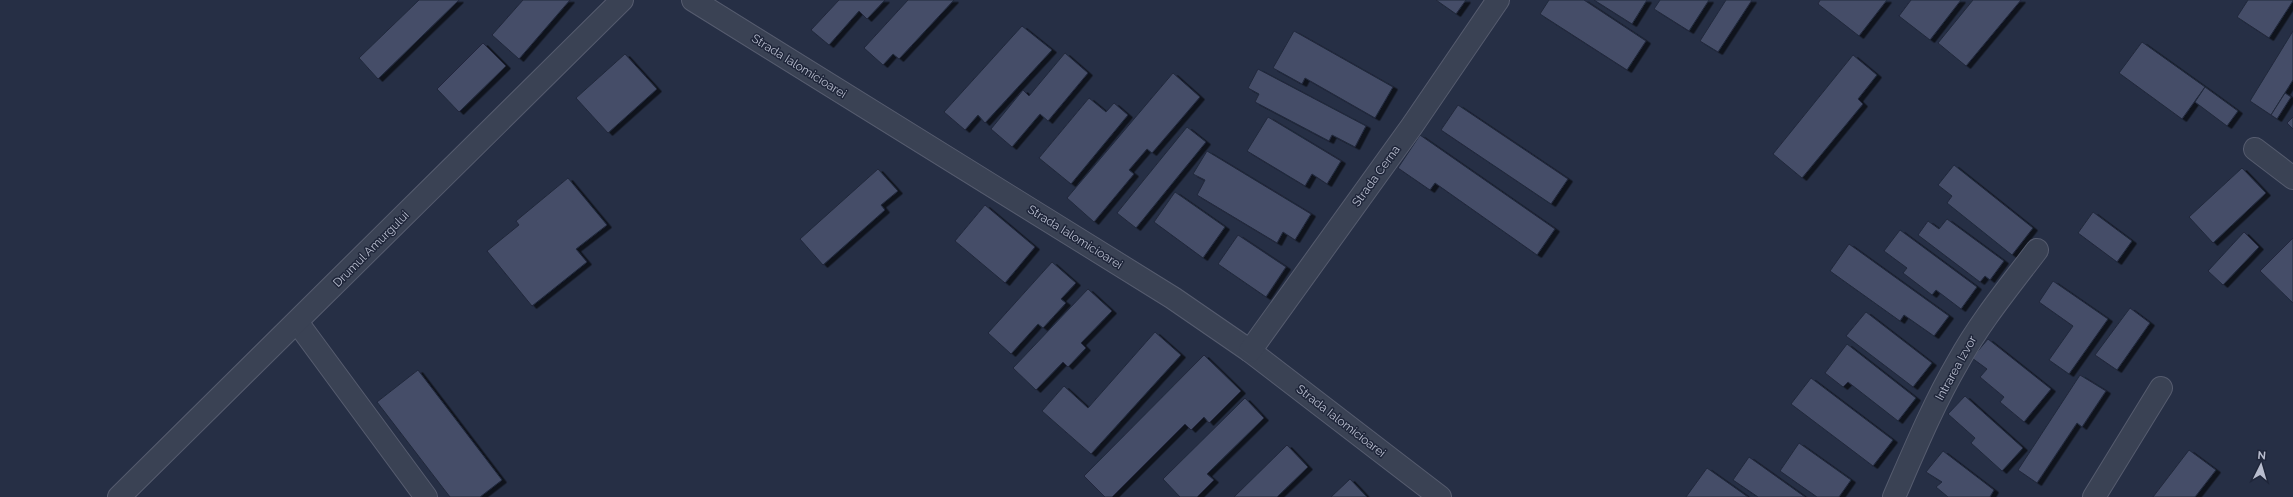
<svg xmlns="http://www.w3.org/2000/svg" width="2293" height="497" viewBox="0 0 2293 497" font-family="Raleway,sans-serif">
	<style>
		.building { fill: #444e67; stroke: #21283c; filter: url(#shadow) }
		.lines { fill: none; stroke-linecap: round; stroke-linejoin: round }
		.minor-casing { stroke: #565c6f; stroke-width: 24 }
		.minor { stroke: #3a4254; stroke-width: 22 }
		.labels { text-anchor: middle; stroke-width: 3; stroke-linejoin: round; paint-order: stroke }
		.street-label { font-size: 12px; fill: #b8bdce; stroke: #1f263a }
	</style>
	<defs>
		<filter id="shadow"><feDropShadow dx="4.5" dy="2.5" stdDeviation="0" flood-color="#0009"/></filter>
	</defs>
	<rect width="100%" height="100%" fill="#262f45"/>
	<g class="building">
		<path d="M419 0H459L378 79 359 58Z"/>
		<path d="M523 0H570L519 59 492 35Z"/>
		<path d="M839 0H885L867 19 859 11 829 45 811 30Z"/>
		<path d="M908 0H954L899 59 893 54 883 65 864 48Z"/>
		<path d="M1436 0H1466L1456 14Z"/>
		<path d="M1549 0H1584L1646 41 1627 70 1540 14Z"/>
		<path d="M1594 0H1647L1632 24Z"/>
		<path d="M1660 0H1709L1689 31 1654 9Z"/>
		<path d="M1726 0H1752L1718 52 1700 41Z"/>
		<path d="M1820 0H1887L1859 36 1818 4Z"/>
		<path d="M1911 0H1961L1930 40 1899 16Z"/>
		<path d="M1973 0H2021L1966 66 1938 43Z"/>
		<path d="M2248 0H2293V1L2269 38 2237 17Z"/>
		<path d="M1022 26 1052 50 985 123 978 115 965 130 944 112Z"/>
		<path d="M1294 31 1393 87 1375 118 1305 78 1302 84 1273 68Z"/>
		<path d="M2293 31V80L2271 115 2250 101Z"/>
		<path d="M2142 42 2205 87 2182 119 2119 73Z"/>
		<path d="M483 43 506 66 459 112 437 89Z"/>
		<path d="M1065 53 1088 73 1048 121 1040 114 1012 147 991 129 1023 90 1029 96Z"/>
		<path d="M625 54 657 89 608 133 576 98Z"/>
		<path d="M1853 55 1877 75 1858 99 1863 104 1802 178 1773 154Z"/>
		<path d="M1258 69 1366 126 1355 147 1332 135 1329 141 1255 102 1259 94 1248 88Z"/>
		<path d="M1173 73 1200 97 1152 153 1147 149 1129 170 1134 174 1094 222 1067 198Z"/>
		<path d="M2205 87 2238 111 2227 126 2195 102Z"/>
		<path d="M2285 93 2291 97 2277 119 2271 115Z"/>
		<path d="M1089 98 1106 112 1114 103 1128 115 1071 184 1039 158Z"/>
		<path d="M1458 105 1568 179 1551 204 1441 130Z"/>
		<path d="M1268 117 1341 161 1327 184 1312 174 1305 186 1247 151Z"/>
		<path d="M2293 117V129L2287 123Z"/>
		<path d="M1187 127 1206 142 1136 228 1117 213Z"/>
		<path d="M1420 135 1555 229 1537 255 1435 183 1430 190 1398 168Z"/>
		<path d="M1207 151 1311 214 1295 240 1283 232 1277 243 1197 195 1205 180 1193 174Z"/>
		<path d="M1954 165 2033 228 2012 255 1947 203 1952 196 1938 185Z"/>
		<path d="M2242 168 2266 193 2213 243 2189 217Z"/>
		<path d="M878 169 898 191 881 205 885 210 823 265 800 239Z"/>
		<path d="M568 178 607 225 576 249 587 262 532 306 487 251 519 225 516 221Z"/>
		<path d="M1175 192 1225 227 1203 258 1154 222Z"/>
		<path d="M985 205 1035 247 1005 283 955 241Z"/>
		<path d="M2093 212 2132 241 2117 262 2078 233Z"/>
		<path d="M1947 219 2004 261 1990 280 1985 276 1980 282 1918 235 1928 221 1939 229Z"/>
		<path d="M1900 230 1977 287 1961 309 1936 290 1932 295 1903 273 1907 268 1884 251Z"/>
		<path d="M2244 232 2259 247 2223 285 2208 271Z"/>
		<path d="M1238 235 1286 267 1266 297 1218 264Z"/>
		<path d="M2293 238V303L2260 271Z"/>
		<path d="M1849 244 1949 316 1934 336 1904 315 1900 321 1830 271Z"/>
		<path d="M1052 262 1076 283 1061 299 1066 303 1043 328 1038 324 1011 354 988 333Z"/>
		<path d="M2053 281 2108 319 2069 374 2049 360 2073 326 2039 302Z"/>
		<path d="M1088 289 1112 311 1081 343 1086 348 1068 367 1063 362 1036 390 1013 368Z"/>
		<path d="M2130 308 2150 323 2117 370 2095 355Z"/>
		<path d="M1866 312 1932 363 1913 387 1846 336Z"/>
		<path d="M1155 332 1181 355 1091 454 1042 411 1064 386 1088 408Z"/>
		<path d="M1988 339 2051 389 2024 422 2000 402 2004 397 1980 377 1987 369 1972 358Z"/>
		<path d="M1847 344 1916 398 1898 421 1848 382 1843 387 1825 373Z"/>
		<path d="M1204 355 1241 391 1209 423 1204 417 1191 430 1185 424 1112 497H1105L1084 476Z"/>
		<path d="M418 370 502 480 480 497H450L377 402Z"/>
		<path d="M2080 375 2106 391 2082 427 2077 423 2037 483 2018 470Z"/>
		<path d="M1811 378 1893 440 1873 466 1791 404Z"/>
		<path d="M1965 396 2023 448 2002 471 1971 443 1975 438 1948 414Z"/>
		<path d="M1245 398 1264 418 1207 474 1214 480 1197 497H1180L1163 479Z"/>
		<path d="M1799 443 1851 480 1839 497H1817L1780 471Z"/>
		<path d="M1287 445 1308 467 1277 497H1234Z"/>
		<path d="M2189 450 2216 470 2195 497H2153Z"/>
		<path d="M1943 451 1994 490 1990 497H1948L1936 487 1942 482 1926 472Z"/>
		<path d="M1749 457 1805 497H1758L1733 480Z"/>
		<path d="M1707 468 1748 497H1686Z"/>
		<path d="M1350 479 1367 497H1331Z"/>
	</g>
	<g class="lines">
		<g class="minor-casing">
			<g id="minor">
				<path d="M693 0 1173 298 1250 351 1440 497"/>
				<path d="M2255 149 2293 178"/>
				<path d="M297 322 426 497"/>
				<path d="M1250 351 1412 126 1498 0"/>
				<path d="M119 497 622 0"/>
				<path d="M1894 497C1914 451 1933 405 1958 362 1980 322 2009 287 2037 250"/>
				<path d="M2094 497 2161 388"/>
			</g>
		</g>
		<use href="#minor" class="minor"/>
	</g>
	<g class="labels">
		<g class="street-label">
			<text transform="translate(799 66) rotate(32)" y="4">Strada Ialomicioarei</text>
			<text transform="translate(1376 176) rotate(-54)" y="4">Strada Cerna</text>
			<text transform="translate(1075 237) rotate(32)" y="4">Strada Ialomicioarei</text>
			<text transform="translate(371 249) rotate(-45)" y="4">Drumul Amurgului</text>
			<text transform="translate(1956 368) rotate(-61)" y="4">Intrarea Izvor</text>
			<text transform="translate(1341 421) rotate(38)" y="4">Strada Ialomicioarei</text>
		</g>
	</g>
	<g transform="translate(2261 465) rotate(5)" stroke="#1f263a" stroke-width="3" paint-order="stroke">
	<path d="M0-3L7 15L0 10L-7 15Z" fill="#b8bdce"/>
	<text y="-6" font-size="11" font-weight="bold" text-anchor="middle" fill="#b8bdce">N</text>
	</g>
</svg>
